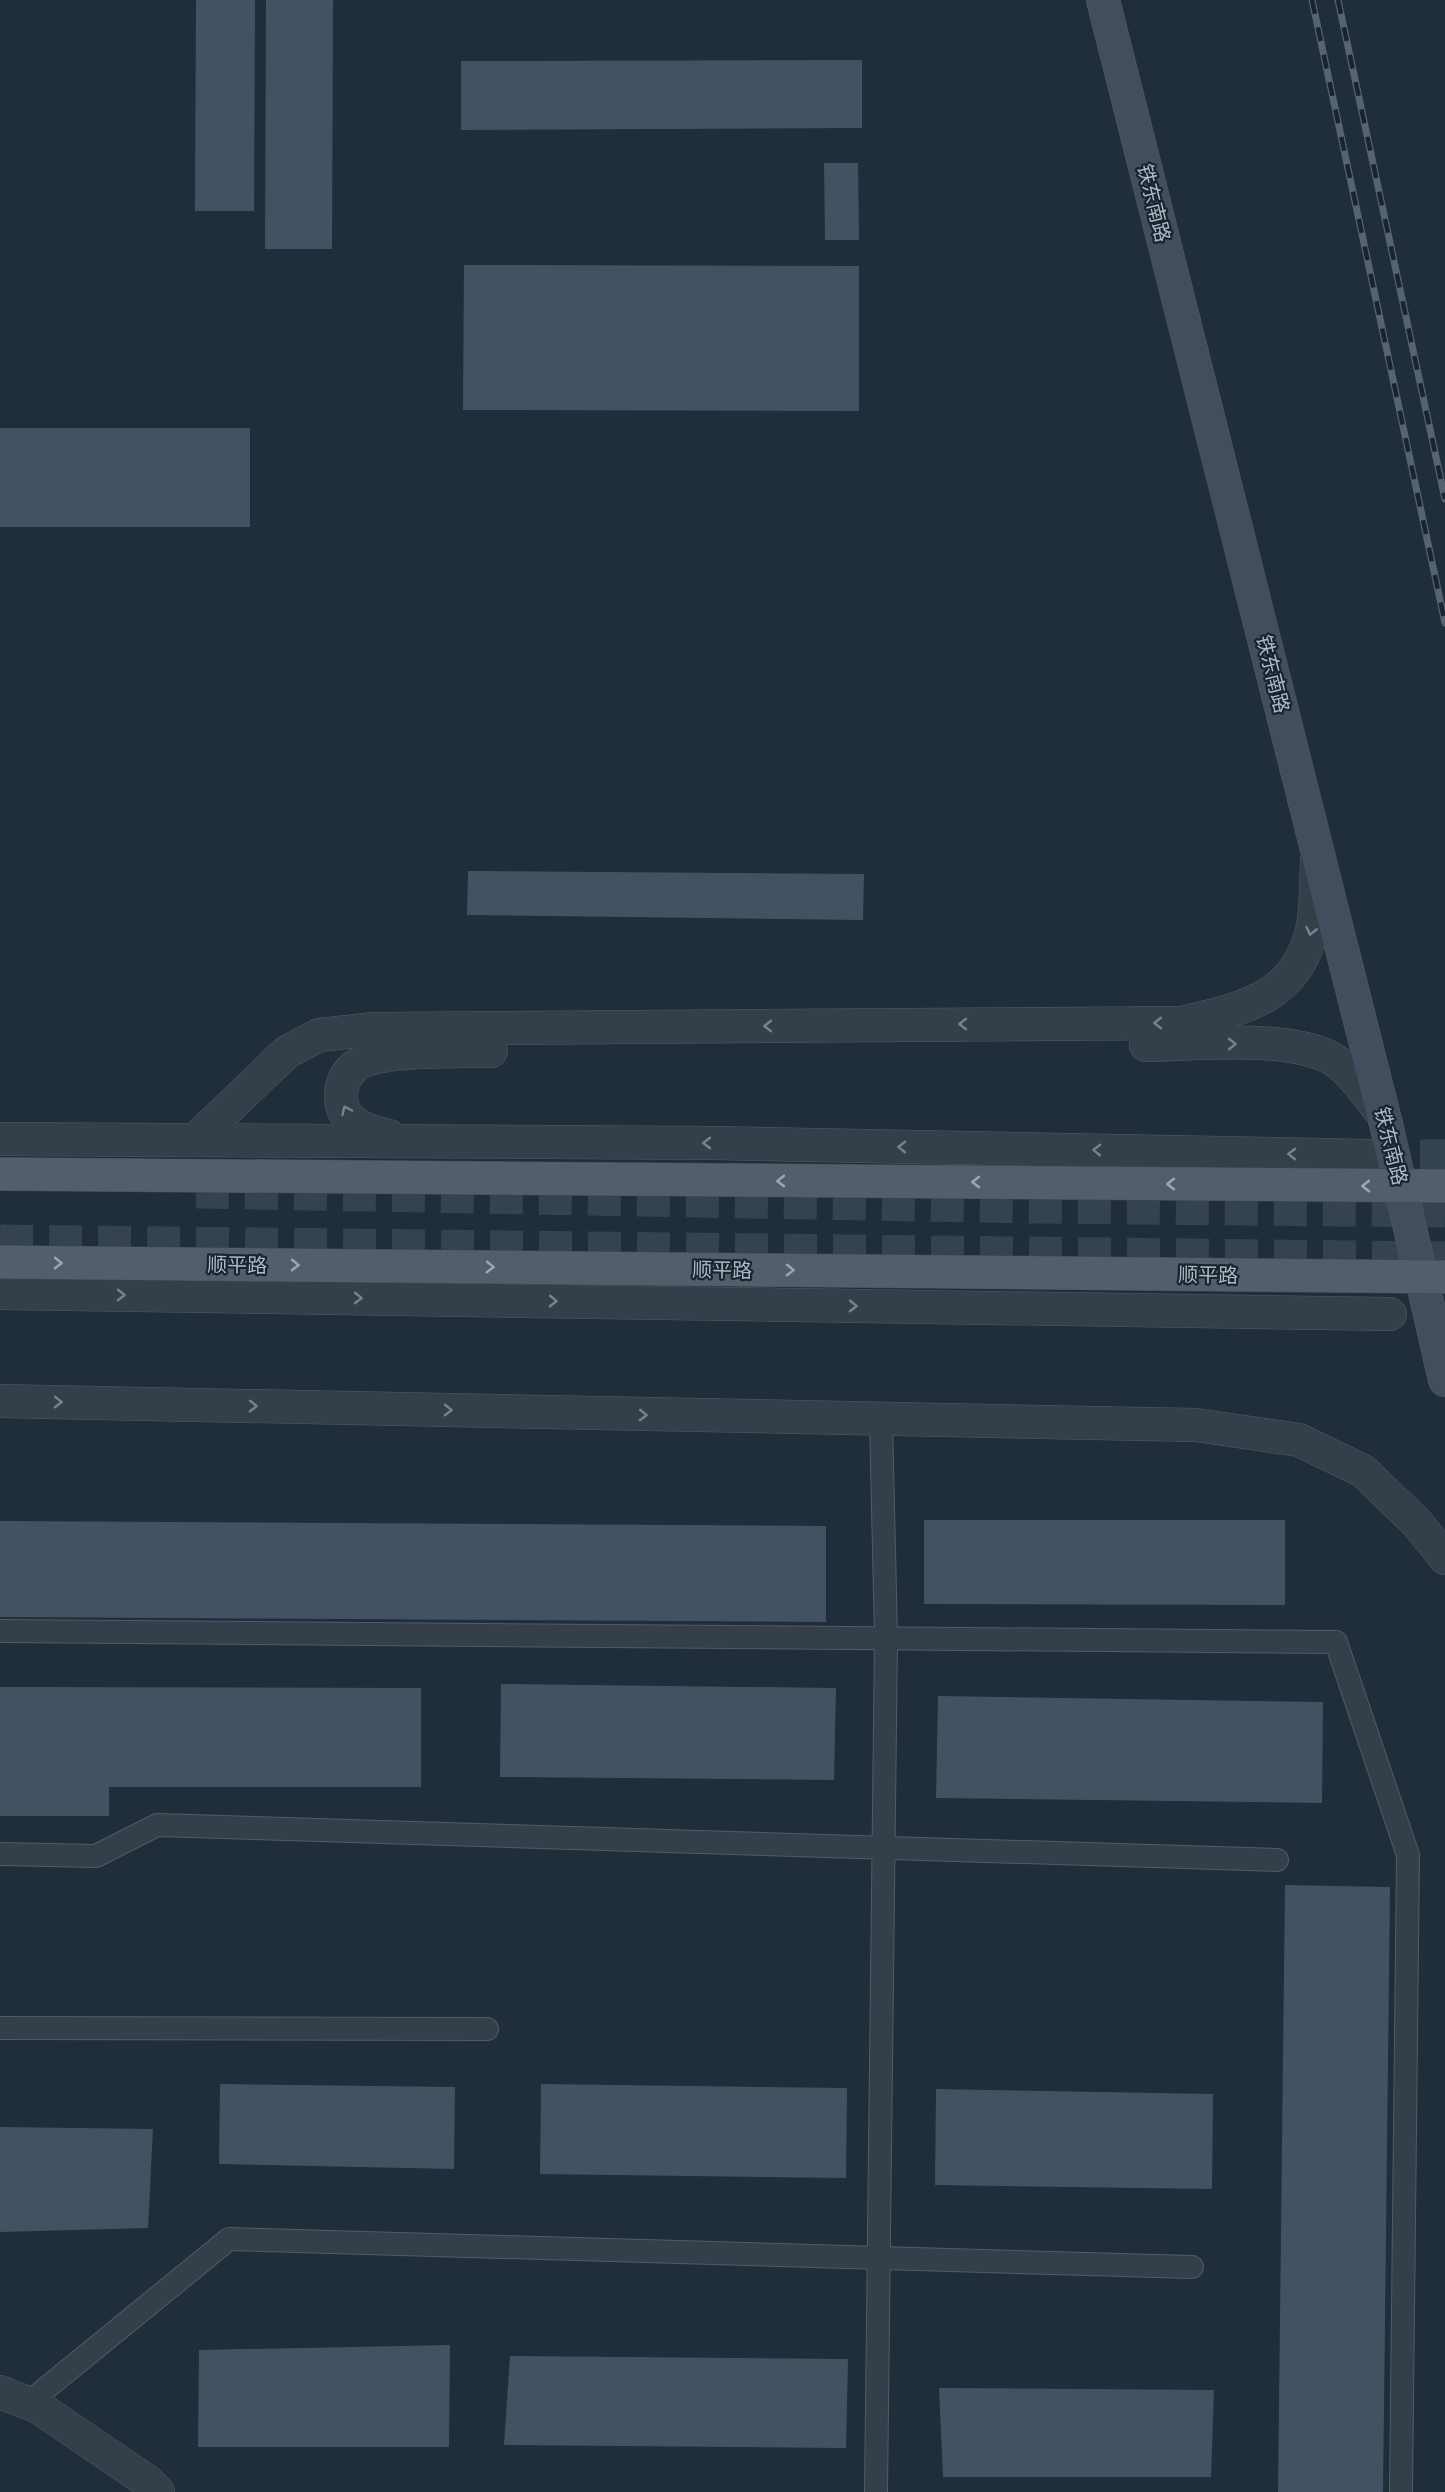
<svg xmlns="http://www.w3.org/2000/svg" width="1445" height="2492" viewBox="0 0 1445 2492" font-family="'Fira Sans Condensed','Noto Sans SC',sans-serif">
	<style>
		.building { fill: #435262 }
		.lines { fill: none; stroke-linecap: round; stroke-linejoin: round }
		.tertiary-tunnel { stroke: #35424f; stroke-width: 33; stroke-dasharray: 33 16; stroke-linecap: butt }
		.service-casing { stroke: #515c68; stroke-width: 24 }
		.minor-casing { stroke: #515c68; stroke-width: 34 }
		.tertiary-casing { stroke: #515c68; stroke-width: 34 }
		.secondary-casing { stroke: #515c68; stroke-width: 34 }
		.service { stroke: #343f4a; stroke-width: 22 }
		.minor { stroke: #343f4a; stroke-width: 33 }
		.tertiary { stroke: #343f4a; stroke-width: 33 }
		.secondary { stroke: #424e5e; stroke-width: 33 }
		.rail-casing { stroke: #556372; stroke-width: 7 }
		.rail { stroke: #19242f; stroke-width: 4.5; stroke-dasharray: 14; stroke-linecap: butt }
		.primary-bridge-casing { stroke: #3d4854; stroke-width: 34; stroke-linecap: butt }
		.primary-bridge { stroke: #525e6b; stroke-width: 33 }
		.oneway { stroke: #77828f }
		.oneway2 { stroke: #9ca7b5 }
		.labels { text-anchor: middle; stroke-width: 4.5; stroke-linejoin: round; paint-order: stroke }
		.street-label { font-size: 20px; fill: #aeb9c7; stroke: #19242f }
	</style>
	<rect width="100%" height="100%" fill="#202d3a"/>
	<g class="building">
		<path d="M196 0H255L254 211H195Z"/>
		<path d="M266 0H333L332 249H265Z"/>
		<path d="M862 60V128L461 130V61Z"/>
		<path d="M824 163H858L859 240H825Z"/>
		<path d="M464 265 859 266V411L463 410Z"/>
		<rect x="0" y="428" width="250" height="99"/>
		<path d="M468 871 864 874 863 920 467 915Z"/>
		<path d="M924 1520H1285V1605L924 1604Z"/>
		<path d="M0 1521 826 1526V1622L0 1617Z"/>
		<path d="M501 1684 836 1688 834 1780 500 1777Z"/>
		<path d="M0 1687 421 1688V1787H109V1816H0Z"/>
		<path d="M938 1696 1323 1702 1322 1803 936 1798Z"/>
		<path d="M1285 1885 1390 1887 1383 2492H1278Z"/>
		<path d="M220 2084 455 2087 454 2169 219 2164Z"/>
		<path d="M541 2084 847 2088 846 2178 540 2174Z"/>
		<path d="M936 2089 1213 2094 1212 2189 935 2185Z"/>
		<path d="M0 2127 153 2129 148 2228 0 2232Z"/>
		<path d="M450 2345 449 2447H198L199 2350Z"/>
		<path d="M510 2356 848 2359 846 2448 504 2445Z"/>
		<path d="M939 2388 1214 2390 1211 2477H943Z"/>
	</g>
	<g class="lines">
		<g class="tertiary-tunnel">
			<path d="M1371 1156H1445"/>
			<path d="M196 1192 1031 1207 1445 1211"/>
			<path d="M0 1241 1445 1258"/>
		</g>
		<g class="service-casing">
			<g id="service">
				<path d="M0 1631 1336 1642 1408 1855 1401 2492"/>
				<path d="M0 1854 96 1856 157 1825 1277 1860"/>
				<path d="M0 2028 487 2029"/>
				<path d="M28 2403 229 2239 1192 2267"/>
				<path d="M876 2492 886 1637 881 1420"/>
			</g>
		</g>
		<g class="minor-casing">
			<path id="minor" d="M0 2392 38 2407 147 2481 158 2492"/>
		</g>
		<g class="tertiary-casing">
			<g id="tertiary">
				<path d="M1146 1045C1197 1044 1284 1035 1329 1057 1349 1067 1369 1097 1383 1114"/>
				<path d="M389 1136C371 1132 347 1126 342 1105 339 1091 343 1076 354 1067 373 1049 463 1051 491 1051"/>
				<path d="M0 1139 715 1143 1371 1156"/>
				<path d="M195 1140 287 1052 319 1035 374 1029 1181 1023C1242 1009 1296 999 1312 930 1317 908 1316 882 1317 860"/>
				<path d="M0 1293 1390 1314"/>
				<path d="M0 1401 1196 1425 1299 1440 1363 1471 1417 1523 1445 1558"/>
			</g>
		</g>
		<g class="secondary-casing">
			<path id="secondary" d="M1103 0 1386 1124 1445 1380"/>
		</g>
		<use href="#service" class="service"/>
		<use href="#minor" class="minor"/>
		<use href="#tertiary" class="tertiary"/>
		<use href="#secondary" class="secondary"/>
		<g class="rail-casing">
			<g id="rail">
				<path d="M1312 0 1445 623"/>
				<path d="M1338 0 1445 499"/>
			</g>
		</g>
		<use href="#rail" class="rail"/>
		<g class="primary-bridge-casing">
			<g id="primary-bridge">
				<path d="M0 1174 1445 1186"/>
				<path d="M0 1262 1445 1277"/>
			</g>
		</g>
		<use href="#primary-bridge" class="primary-bridge"/>
	</g>
	<defs><path id="oneway-chevron" d="M-2-3.5L2.5 0L-2 3.5" fill="none" stroke-width="1.6" stroke-linecap="round" stroke-linejoin="round" transform="scale(1.5)"/></defs>
	<g class="oneway">
		<use href="#oneway-chevron" transform="translate(1311 931) rotate(103)"/>
		<use href="#oneway-chevron" transform="translate(1158 1023) rotate(180)"/>
		<use href="#oneway-chevron" transform="translate(963 1024) rotate(180)"/>
		<use href="#oneway-chevron" transform="translate(768 1026) rotate(180)"/>
		<use href="#oneway-chevron" transform="translate(1232 1044) rotate(-1)"/>
		<use href="#oneway-chevron" transform="translate(346 1110) rotate(-115)"/>
		<use href="#oneway-chevron" transform="translate(707 1143) rotate(-180)"/>
		<use href="#oneway-chevron" transform="translate(902 1147) rotate(-179)"/>
		<use href="#oneway-chevron" transform="translate(1097 1150) rotate(-179)"/>
		<use href="#oneway-chevron" transform="translate(1292 1154) rotate(-179)"/>
		<use href="#oneway-chevron" transform="translate(121 1295) rotate(1)"/>
		<use href="#oneway-chevron" transform="translate(358 1298) rotate(1)"/>
		<use href="#oneway-chevron" transform="translate(553 1301) rotate(1)"/>
		<use href="#oneway-chevron" transform="translate(853 1306) rotate(1)"/>
		<use href="#oneway-chevron" transform="translate(58 1402) rotate(1)"/>
		<use href="#oneway-chevron" transform="translate(253 1406) rotate(1)"/>
		<use href="#oneway-chevron" transform="translate(448 1410) rotate(1)"/>
		<use href="#oneway-chevron" transform="translate(643 1415) rotate(1)"/>
	</g>
	<g class="oneway2">
		<use href="#oneway-chevron" transform="translate(781 1181) rotate(-180)"/>
		<use href="#oneway-chevron" transform="translate(976 1182) rotate(-180)"/>
		<use href="#oneway-chevron" transform="translate(1171 1184) rotate(-180)"/>
		<use href="#oneway-chevron" transform="translate(1366 1186) rotate(-180)"/>
		<use href="#oneway-chevron" transform="translate(58 1263) rotate(1)"/>
		<use href="#oneway-chevron" transform="translate(295 1265) rotate(1)"/>
		<use href="#oneway-chevron" transform="translate(490 1267) rotate(1)"/>
		<use href="#oneway-chevron" transform="translate(790 1270) rotate(1)"/>
	</g>
	<g class="labels">
		<g class="street-label">
			<text transform="translate(1154 203) rotate(76)" y="7">铁东南路</text>
			<text transform="translate(1273 674) rotate(76)" y="7">铁东南路</text>
			<text transform="translate(1391 1146) rotate(76)" y="7">铁东南路</text>
			<text transform="translate(237 1265) rotate(1)" y="7">顺平路</text>
			<text transform="translate(722 1270) rotate(1)" y="7">顺平路</text>
			<text transform="translate(1208 1275) rotate(1)" y="7">顺平路</text>
		</g>
	</g>
</svg>
